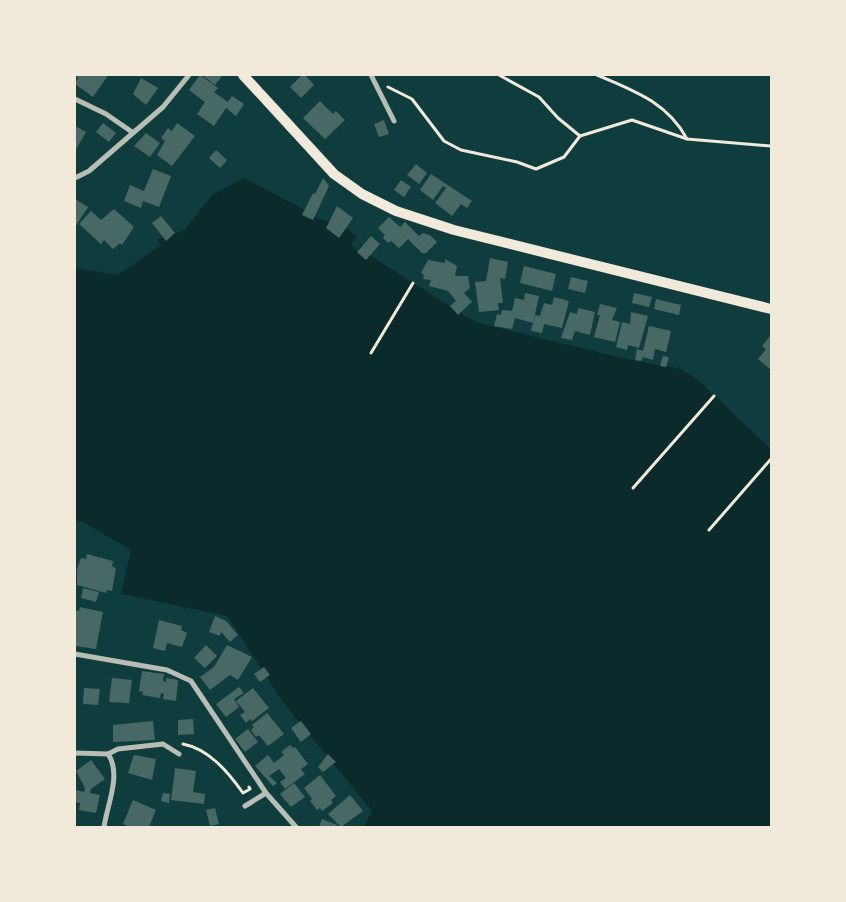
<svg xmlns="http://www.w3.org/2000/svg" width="846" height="902" viewBox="0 0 846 902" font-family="'Fira Sans',sans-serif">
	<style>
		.water { fill: #0a2a2b }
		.building { fill: #486865 }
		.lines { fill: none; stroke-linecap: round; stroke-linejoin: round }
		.path { stroke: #f1e9da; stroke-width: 3 }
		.minor { stroke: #b8beb3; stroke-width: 5 }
		.secondary { stroke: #f1e9da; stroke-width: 10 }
	</style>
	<rect width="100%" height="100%" fill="#0f3d3e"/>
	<path class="water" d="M244 178 305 210 302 215 329 221 339 237 346 228 357 236 351 245 357 251 362 245 371 256 468 318 482 324 622 358 681 369 697 379 771 449V827H364L372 811 283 702 227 616 121 594 131 550 83 522 75 520V268L118 275 160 246 158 239 185 230 212 195Z"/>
	<g class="building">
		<path d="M75 75H107V77L93 97 75 84 78 78Z"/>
		<path d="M200 75 218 88 214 92 228 102 232 96 244 104 236 116 226 108 214 126 197 114 205 102 189 90Z"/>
		<path d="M202 75H221L222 76 215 85Z"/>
		<path d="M302 75H305L314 85 301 98 290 87Z"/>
		<path d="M141 78 158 88 146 105 133 94Z"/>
		<path d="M320 101 333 114 336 111 345 120 325 139 303 118Z"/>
		<path d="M384 120 389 134 379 137 374 124Z"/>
		<path d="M103 123 116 133 109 142 96 132Z"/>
		<path d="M177 123 195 136 172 166 157 155 165 141 161 138 168 128 172 131Z"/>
		<path d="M75 126 86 132 75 151Z"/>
		<path d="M146 133 160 143 150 157 134 146Z"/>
		<path d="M216 150 227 160 220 168 209 158Z"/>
		<path d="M416 164 427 173 419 184 407 175Z"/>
		<path d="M153 169 171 176 159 207 143 201 141 208 124 201 130 185 144 191Z"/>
		<path d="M431 174 472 201 467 208 461 204 452 216 435 203 446 188 443 186 433 200 420 190Z"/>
		<path d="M323 178 329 186 313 220 302 215 313 193 315 194Z"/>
		<path d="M401 180 411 187 404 197 394 190Z"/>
		<path d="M75 199 88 207 75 227Z"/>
		<path d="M337 206 353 218 339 238 326 228Z"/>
		<path d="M114 209 134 227 122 245 120 243 113 249 104 240 101 244 79 224 91 211 101 220Z"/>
		<path d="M161 216 175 233 166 241 152 223Z"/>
		<path d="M389 217 400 227 405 222 419 236 423 233 430 235 437 242 426 253H422L408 239 399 248 391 241 388 243 383 238 385 235 378 228Z"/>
		<path d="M371 236 380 244 366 260 357 252Z"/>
		<path d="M490 258 508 262 505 279 500 278 503 303H498L499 310 479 312 475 282 486 281Z"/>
		<path d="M445 259 457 266 455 276H468L470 288 464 293 472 302 458 315 450 306 456 301 448 291 429 286 431 280 423 279 424 275 421 273 428 260 445 263Z"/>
		<path d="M524 266 556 274 552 291 520 283Z"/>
		<path d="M571 277 588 281 585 293 568 289Z"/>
		<path d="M525 293 539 296 533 323 515 318 512 329 494 326 497 314 501 315 502 310 512 311 515 298 524 300Z"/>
		<path d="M634 293 652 297 649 307 632 303Z"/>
		<path d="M554 297 569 301 562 328 544 324 542 333 531 331 535 315 540 316 544 303 552 305Z"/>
		<path d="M656 299 681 305 679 315 654 309Z"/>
		<path d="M600 304 617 308 612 320 620 322 615 342 594 337 600 315H597Z"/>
		<path d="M578 308 595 312 590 335 575 331 572 340 561 338 570 312 577 314Z"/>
		<path d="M631 312 648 316 639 348 628 345 627 350 616 347 622 322 630 324Z"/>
		<path d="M649 326 671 331 666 352 655 349 653 360 643 357 641 361 635 360 637 349 643 351Z"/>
		<path d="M771 335V370L758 359 766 349 762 346Z"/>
		<path d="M663 356 669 357 666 367 660 366Z"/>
		<path d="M87 554 113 561 112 566 116 568 112 591 107 590 106 593 77 585V569L81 558 86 559Z"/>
		<path d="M83 588 99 592 96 602 81 598Z"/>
		<path d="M80 607 103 612 96 649 75 646V610L79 611Z"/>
		<path d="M215 616 226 621 238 635 230 642 221 632 220 636 209 632Z"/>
		<path d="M159 620 182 626 181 630 187 633 182 647 167 643 165 651 153 648Z"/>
		<path d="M206 645 217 656 205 668 194 658Z"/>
		<path d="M227 645 252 657 238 680 230 675 210 690 200 677 214 667Z"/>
		<path d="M264 667 270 675 260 682 254 674Z"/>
		<path d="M142 671 164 674 163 681 166 682V678L178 680 176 701 163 699 164 694 161 693 160 698 142 695 143 692 139 691Z"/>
		<path d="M112 678 132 680 129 703 109 702Z"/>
		<path d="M239 687 244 693 234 699 239 707 226 717 216 704Z"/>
		<path d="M84 688 100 689 98 705 83 704Z"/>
		<path d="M253 688 269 708 252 721 250 719 246 723 240 715 245 712 236 701Z"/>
		<path d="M267 713 284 734 268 746 259 735 256 737 251 730 254 727 252 725Z"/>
		<path d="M193 719 194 734 178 735V720Z"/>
		<path d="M153 721 155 740 113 742V725Z"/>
		<path d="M301 721 311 734 301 742 291 728Z"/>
		<path d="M248 729 258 742 245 752 235 739Z"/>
		<path d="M290 745 293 748 295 747 308 764 301 769 305 774 285 789 280 782 286 778 279 769 269 776 277 783 273 786 255 766 268 755 274 763 284 755 281 752Z"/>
		<path d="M328 754 336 762 323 772 318 767Z"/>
		<path d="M134 755 156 759 152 780 128 773Z"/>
		<path d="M91 760 105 779 91 789 90 793 100 795 96 813 79 810 80 803 75 802 76 790 84 792 85 788 76 771Z"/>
		<path d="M175 768 196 771 193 792 205 794 204 804 171 800Z"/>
		<path d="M320 775 336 796 331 800 333 803 322 811 320 808 317 810 310 801 312 799 304 788Z"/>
		<path d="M294 783 305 797 291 807 280 794Z"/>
		<path d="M163 793 170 794 169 803 161 801Z"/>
		<path d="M350 795 363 811 341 827 328 814Z"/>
		<path d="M133 800 156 810 149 827H130L123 824Z"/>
		<path d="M215 808 219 824 210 826 206 810Z"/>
		<path d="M322 819 337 825V827H319Z"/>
	</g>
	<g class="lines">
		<g class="path">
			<path d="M499 75 539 97 558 118 580 136"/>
			<path d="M597 75C634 91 667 102 687 139"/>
			<path d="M388 87 412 99 444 141 461 150 517 162 536 169 564 157 580 136 632 120 687 139 771 146"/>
			<path d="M371 353 413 283"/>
			<path d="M633 488 714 396"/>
			<path d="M709 530 771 459"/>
			<path d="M183 744C209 749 228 772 243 793L250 789 249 787"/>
		</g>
		<g class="minor">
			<path d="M371 75 394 121"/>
			<path d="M75 99 106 114 132 132"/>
			<path d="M75 178 89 171 163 107 189 75"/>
			<path d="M75 654 167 670 191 681 266 793 296 827"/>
			<path d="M75 753 108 754C122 774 107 805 104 827"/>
			<path d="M108 754 118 749 163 744 179 754"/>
			<path d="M245 806 266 793"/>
		</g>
		<path class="secondary" d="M243 75 334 174 362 194 396 211 454 230 771 309"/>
	</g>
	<rect width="846" height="902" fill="none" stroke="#f1e9da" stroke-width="152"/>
</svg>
